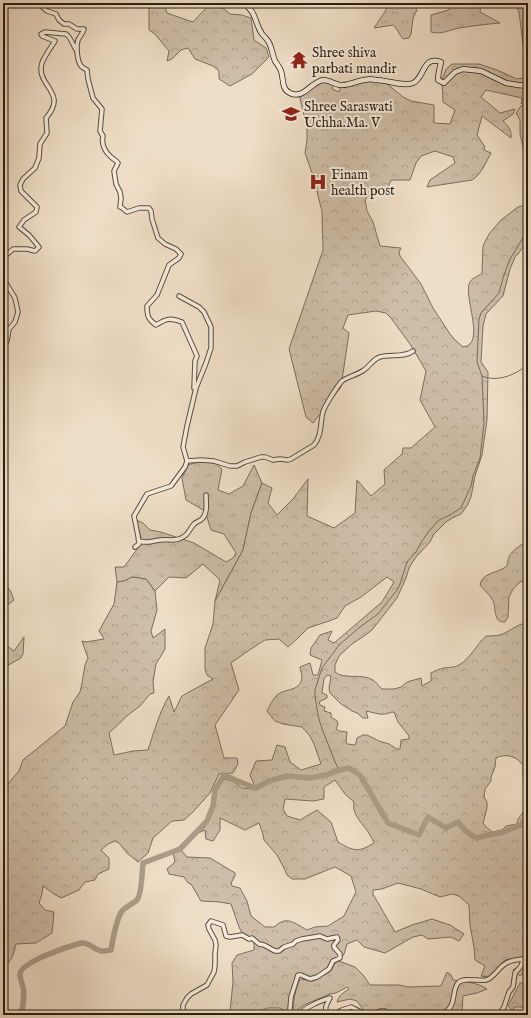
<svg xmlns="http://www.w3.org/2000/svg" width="531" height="1018" viewBox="0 0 531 1018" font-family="'IM FELL English',serif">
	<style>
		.grass { fill: url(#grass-tufts); stroke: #7c6e5c }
		.forest { fill: url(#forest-crowns); stroke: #7c6e5c; fill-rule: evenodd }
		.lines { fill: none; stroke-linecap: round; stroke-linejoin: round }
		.stream { stroke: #786a59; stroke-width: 1 }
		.river { stroke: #ac9d89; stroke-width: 5.5 }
		.minor-casing { stroke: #5b4e3e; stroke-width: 5.5 }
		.secondary-casing { stroke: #2a1e11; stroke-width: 6 }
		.minor { stroke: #f5eadb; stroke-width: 3.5 }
		.secondary { stroke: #f5eadb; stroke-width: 4.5 }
		.labels { text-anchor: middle; stroke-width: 4; stroke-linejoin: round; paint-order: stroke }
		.poi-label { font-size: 14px; fill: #2a1e11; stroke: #f5eadb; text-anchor: start }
	</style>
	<defs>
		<pattern id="grass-tufts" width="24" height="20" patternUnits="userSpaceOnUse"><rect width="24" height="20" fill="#cebda8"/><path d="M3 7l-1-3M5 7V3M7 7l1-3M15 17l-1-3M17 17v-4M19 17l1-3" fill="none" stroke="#b1a290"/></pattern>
		<pattern id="forest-crowns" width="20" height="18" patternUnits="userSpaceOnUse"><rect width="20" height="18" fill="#cebda8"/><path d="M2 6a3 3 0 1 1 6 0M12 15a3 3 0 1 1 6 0" fill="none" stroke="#b1a290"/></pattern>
	</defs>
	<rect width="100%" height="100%" fill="#efdec7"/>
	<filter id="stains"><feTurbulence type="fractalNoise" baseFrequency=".005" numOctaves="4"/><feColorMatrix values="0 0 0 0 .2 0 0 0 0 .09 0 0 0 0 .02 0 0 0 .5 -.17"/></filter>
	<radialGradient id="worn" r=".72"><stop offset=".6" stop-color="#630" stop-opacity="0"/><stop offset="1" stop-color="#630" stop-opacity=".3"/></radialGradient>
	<g class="grass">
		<path d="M435 3H485L481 4 480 12 500 23C486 24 473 26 459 28 449 30 441 35 431 32V15L449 10 450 6 448 3Z"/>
		<path d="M203 460 216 464 222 469 218 490 229 494 243 486 254 465 262 483 251 513 243 550 215 601 220 580 203 564 186 578 169 577 155 591 146 579 132 577 124 581 117 582 115 567H124L138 548 141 538 136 520 143 523 150 530 161 532 194 543 226 562 233 558 236 553 224 534 211 530 205 511 186 500 182 478 188 465Z"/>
		<path d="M3 583 10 590 14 600 3 608Z"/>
		<path d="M24 637 23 654 21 658 3 668V643L14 651Z"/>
		<path d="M339 961 355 967 363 975 370 985H399L408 987 441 986 447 972 451 975 453 980C465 982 477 982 487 989L477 993 463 996 462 1012 463 1015H375L365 1012 357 1001 350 999 337 1002C339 995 343 993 349 989L347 987 336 993 330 994 304 1005 296 1011 293 1010C293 999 296 989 300 979L313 981 331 971 335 963Z"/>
	</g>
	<g class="forest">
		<path d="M149 3H164L167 13 181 18 193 22 207 7 218 4 230 14 242 15 251 18 254 40 266 48 269 57 252 74 230 86 219 79V71L213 66 195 59 188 48 181 50 172 59 167 61 169 51 155 34 149 30Z"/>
		<path d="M386 3H413L417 10 413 18 411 34 409 38 403 39C399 35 398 29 393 25L374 28 386 10Z"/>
		<path d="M515 3H528V56L525 55 524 52 519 12Z"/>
		<path d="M452 64H479L497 70 517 79 528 77V102H525L521 104 522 98 486 90 481 97 500 113 515 109 513 114 503 121C508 126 512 130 511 138L482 116 477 135 485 147 484 150 491 153C486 162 481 175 472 180L427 187 430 180 455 163 453 157 435 151 421 156 416 163 410 180H391L387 190 380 194H371L365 199 367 211 373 222 380 246 401 248 399 252 400 256 421 284 433 308 450 334 455 340 463 347C487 345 462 294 470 282 472 278 479 276 482 273L483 246 489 234 501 220 518 207 522 206 525 203 527 191V178L525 167 523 147 520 134V120L516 113 521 106 528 103V240L518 254 516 255 510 269 503 296 486 314 483 326 481 362 488 372 487 420 482 455 475 476 471 497 467 506 461 514 452 518 446 522 434 534 430 542 416 557 409 568 406 578 397 598 372 630 364 636 352 644 339 656 335 665V672C344 680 362 673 373 680 376 682 379 686 382 689H394L401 687 407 682 421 678 422 686 431 681V673C435 671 439 669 444 668 449 667 454 668 459 665 471 658 476 645 486 636 503 636 503 634 517 626 521 624 525 624 528 619V785L523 777V765C516 756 506 753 496 758L495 767 491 777V781L485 789 484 797 487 802V808L483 823 485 826 492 832 502 830 506 826 517 824C518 816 521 817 523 812 525 806 524 799 528 793V829L526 832H528V970L520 976 513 970 527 961 522 957 505 960 488 977 481 976 485 966 475 960 474 947 470 925 469 905 459 896 452 894 440 897 421 889 398 883 382 889 373 890V894L395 932 412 925 432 919 450 925 464 934 459 941 451 937 428 939 422 935 413 937 385 953 364 947 357 940 347 944 344 954 339 961 334 959C327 969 322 974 310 977L303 974H297C291 986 290 999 288 1013L280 1008H268L260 1011 241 1015 230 1012 233 982 232 963 237 955 254 950V942L245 939 239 927 231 904 220 902 201 901 191 884 188 883 184 877 169 874 167 869 175 862 173 852H179L181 850 187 857 210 858 235 873V876L231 883 232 886 240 888 247 901 251 916 265 927H274C287 915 294 923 307 930L315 927 328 926 344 916 356 892 351 876 335 867 305 879H292L287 875 285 870 277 855 264 840 263 834 259 823 245 830 220 818V830L213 841 206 839 205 830 198 833 205 827 214 806 216 790 224 779 233 781 242 788 256 789 250 775 256 761 272 760 277 745 285 747 290 762 301 770 321 764 314 744 310 736 302 727 283 724 275 721 267 711C270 705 273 699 277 695 285 688 301 692 302 677 302 674 300 670 300 667L310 663 313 675H318L322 660 310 655 311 648 320 635 332 631 328 640 334 643 382 602 394 582 387 577 361 597 345 606 337 618 329 621 308 628 300 636 288 647 279 639 265 640 248 651 231 663 239 690 215 725 224 758H237L238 764 233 773 219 774 210 793 193 812 184 820 172 821 153 838 148 853 138 862 127 853 119 843 115 841 108 844 101 850 109 858V869L98 874 95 880 85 882 79 890 61 898 54 894 43 886 42 894 39 903 45 910 54 912 52 933 36 943 16 944C13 955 13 960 3 967V792L6 786 19 771 23 760 65 726 73 702 80 692 82 683 85 665 88 658 82 641 86 642 104 639 99 631 114 604 117 582 124 581 132 577 146 579 155 591 157 610 151 631 153 638 165 629V649L156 664 153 682 154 693 150 694 140 706 128 715 109 733 114 755 133 751 148 750C154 732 159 713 169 696L174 712 182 696 198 687 213 679 207 675 205 669V648L213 624 215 601 243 550 251 513 262 483 272 488 268 503 277 515 293 499 308 479 307 516 334 528 355 513 357 480 371 496 385 484 384 470 402 454 403 448H411L435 427 420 400 426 371 410 344 391 318 386 313 376 311 348 315 343 328 349 333 341 387 313 423 306 417 289 349 323 250 322 211 312 173 305 153 307 140V128L299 94 328 79 334 82 332 89 339 92 341 86 381 79 403 97 411 101 434 105V123L450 124 455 110 443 102 442 80 446 69ZM327 675 331 676 329 688 330 693 341 704 352 711 357 713 363 718H368L366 711C372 712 379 715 384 714 388 714 390 712 394 712L398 722 409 736V739L401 740 400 749H397L389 744 379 741 367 735H363L357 738 356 743 355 745 347 744 346 742 347 732 339 731 336 729 338 724 337 721 331 717V713L324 711 325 707 320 705 319 702 327 698V695L322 693V692L324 679ZM335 780 345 794 354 802C351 815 364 824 370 835 372 838 373 841 374 843 358 853 353 851 338 842L331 822 317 810 300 820 287 816 283 809 285 799 313 801 324 799V787Z"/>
		<path d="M528 541V579L520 582 513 589 509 597 508 617 505 622C492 623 497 606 492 599 489 594 484 590 480 585 482 573 496 573 504 568 509 565 507 561 509 557 512 550 521 545 528 541Z"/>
		<path d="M528 982V1015H521L525 1007H514V1012L508 1006 520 983Z"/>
	</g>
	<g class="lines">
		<g class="stream">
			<path d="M3 106 6 103"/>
			<path d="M524 116 525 136 528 152"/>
			<path d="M482 376C493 381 506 378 517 372 521 370 524 367 528 364"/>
			<path d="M339 770 335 762 321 726 318 715 315 696V690L322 668 339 645 360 627 378 614 397 590 400 584 407 562 416 552 422 541 430 530 439 520 450 515 461 508 471 486 473 476 480 458 484 423 482 376 477 362 479 319 481 313 499 293 503 278 510 259 528 230"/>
		</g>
		<path class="river" d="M21 1015C23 1006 25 997 23 987 22 983 20 979 20 975 19 962 70 946 81 943 92 942 94 952 104 951 106 951 108 950 111 950 113 939 116 919 122 911 126 906 133 904 137 900 142 894 142 871 143 863L180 849 207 821 213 806 215 790 224 775C235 780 245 785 256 788L269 781 287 776 310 778 326 775 339 770 349 768 360 775 388 823 419 835 428 817 446 828 458 822 466 831 476 838 488 835 500 833 521 825 528 814"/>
		<g class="minor-casing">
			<g id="minor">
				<path d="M38 3 47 11 56 14 59 20 64 24H69L77 29H84C83 33 80 36 78 40 76 47 77 60 81 66 83 68 85 69 87 70L88 79 93 98 102 109 100 131 103 136C101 144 105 152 111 157 113 159 116 160 118 163L114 171 116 184 120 192 121 198 120 207H121L127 212 139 208H149L151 211 152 219 158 238 165 244 176 249 181 254 179 258 169 265 157 295 147 306C147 316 148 319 156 325 166 319 170 317 182 322L197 356 195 361 194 388H196"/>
				<path d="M3 261 5 256 13 249H27L35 251 39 247 29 235 19 227 24 220 36 212 37 207 21 191 20 185 23 179 35 168 39 158 40 144 47 133 46 118C69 92 35 86 42 63 44 57 51 47 55 41L42 36 41 34 45 32 66 34C71 37 73 46 77 51"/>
				<path d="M3 268 4 280 15 298 18 312 15 322 9 329 7 341 3 350"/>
				<path d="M187 461 201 460 214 461 230 466H237L245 462 261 457H265L273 460 280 459 288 460 291 459 314 445C322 436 320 423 323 412 324 407 338 385 342 381 345 378 359 374 364 370 370 366 373 359 380 357 391 354 404 358 413 351"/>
				<path d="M139 541C148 544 151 541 160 540 166 539 173 541 179 539 189 535 188 531 194 524 196 522 200 521 202 519 208 513 206 503 206 495"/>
				<path d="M135 547 139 544 138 536 134 516 147 494 171 486 185 467 187 461 183 447 187 426 196 388 206 363 211 348V327L204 312 199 307 179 296"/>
				<path d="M183 1015V1005L187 998 191 994 207 985 214 972 215 965V954L216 945 215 940 209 929 208 925 211 921 223 925 226 936 230 937 242 935 249 939 252 938 259 944 264 945 275 951H279L284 947 293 944 296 941 302 939 320 936 327 939 337 937 338 940 334 945V947L340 954V958L333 961 329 969 317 977 310 979 301 975H298L291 997 290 1009 293 1015"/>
				<path d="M299 1015C303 1008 322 1000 330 998L326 1006 325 1015"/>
				<path d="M335 1015V1014L342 1010 351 1007 367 1015 373 1014 380 1011H385L391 1015"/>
				<path d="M401 1015H402"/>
				<path d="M444 1015V1013C457 1006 451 992 458 983 462 977 479 981 486 980 494 978 498 968 505 964 510 960 517 960 523 959V961L521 966 515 973 513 987 509 992 504 1007 499 1015"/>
			</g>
		</g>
		<g class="secondary-casing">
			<path id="secondary" d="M243 3C257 12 254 22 262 34 264 36 266 38 268 41 272 47 272 54 275 61 277 64 280 68 281 71 284 79 281 89 290 93 303 100 311 82 323 80 329 80 334 84 340 85 349 86 356 81 364 80 368 79 373 79 376 80 387 80 403 87 413 83 425 78 422 55 441 62 440 68 438 73 438 80L444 83 455 72 463 69 481 71 506 83 518 85 528 86"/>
		</g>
		<use href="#minor" class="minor"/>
		<use href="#secondary" class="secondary"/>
	</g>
	<defs>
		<g id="temple-bare" transform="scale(1.38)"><path d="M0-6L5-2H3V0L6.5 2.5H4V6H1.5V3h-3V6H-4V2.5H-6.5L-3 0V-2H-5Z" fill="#8f2418" stroke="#f5eadb" stroke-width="2.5" paint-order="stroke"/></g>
		<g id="school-bare" transform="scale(1.38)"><path d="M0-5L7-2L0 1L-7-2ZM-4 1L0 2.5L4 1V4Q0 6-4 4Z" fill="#8f2418" stroke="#f5eadb" stroke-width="2.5" paint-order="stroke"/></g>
		<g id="hospital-bare" transform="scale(1.38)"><path d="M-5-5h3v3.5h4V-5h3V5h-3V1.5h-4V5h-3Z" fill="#8f2418" stroke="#f5eadb" stroke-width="2.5" paint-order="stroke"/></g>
	</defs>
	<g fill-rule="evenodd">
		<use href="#temple-bare" x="299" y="60"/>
		<use href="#school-bare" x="291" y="114"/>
		<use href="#hospital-bare" x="318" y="182"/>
	</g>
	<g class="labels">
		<g class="poi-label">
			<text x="312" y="57">Shree shiva<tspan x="312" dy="16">parbati mandir</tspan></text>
			<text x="304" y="111">Shree Saraswati<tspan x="304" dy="16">Uchha.Ma. V</tspan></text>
			<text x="331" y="179">Finam<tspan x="331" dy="16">health post</tspan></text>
		</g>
	</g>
	<rect width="531" height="1018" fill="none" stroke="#efdec7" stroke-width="16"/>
	<rect x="4" y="4" width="523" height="1010" fill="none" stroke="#2a1e11" stroke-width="2"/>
	<rect x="8" y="8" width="515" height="1002" fill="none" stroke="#2a1e11"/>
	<rect width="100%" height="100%" filter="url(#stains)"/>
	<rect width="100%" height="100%" fill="url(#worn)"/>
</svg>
